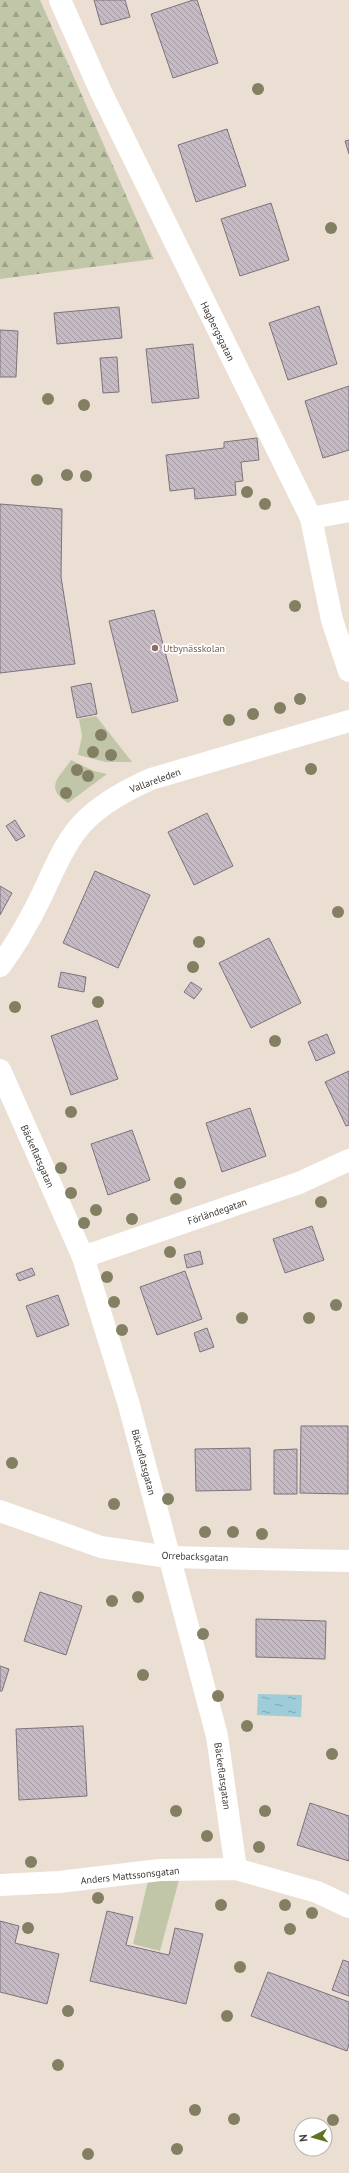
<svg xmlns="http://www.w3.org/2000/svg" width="349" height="2173" viewBox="0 0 349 2173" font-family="'PT Sans',sans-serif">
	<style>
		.green { fill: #c0c6a7 }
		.forest { fill: url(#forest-firs) }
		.water { fill: url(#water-ripples) }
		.building { fill: url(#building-back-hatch); stroke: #7e737d }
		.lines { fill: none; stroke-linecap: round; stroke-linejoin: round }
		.minor { stroke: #fff; stroke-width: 22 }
		.tree { fill: #827f62 }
		.education-dot { fill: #8d6e63; stroke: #fff; stroke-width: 1.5 }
		.labels { text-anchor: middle; stroke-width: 3.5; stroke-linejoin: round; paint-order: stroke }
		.street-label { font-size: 10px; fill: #3f3b36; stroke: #fff }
		.education-label { font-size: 10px; fill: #785e54; stroke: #fff; text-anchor: start }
	</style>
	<defs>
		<pattern id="forest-firs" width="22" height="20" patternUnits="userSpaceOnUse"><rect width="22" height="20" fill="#c0c6a7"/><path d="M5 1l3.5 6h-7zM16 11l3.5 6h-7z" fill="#9da289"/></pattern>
		<pattern id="water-ripples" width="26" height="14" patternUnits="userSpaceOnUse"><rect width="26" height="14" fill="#9eccd8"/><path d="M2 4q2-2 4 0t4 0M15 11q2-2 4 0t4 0" fill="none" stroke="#82a7b0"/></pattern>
		<pattern id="building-back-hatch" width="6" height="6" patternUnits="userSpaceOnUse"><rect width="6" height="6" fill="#c6bac4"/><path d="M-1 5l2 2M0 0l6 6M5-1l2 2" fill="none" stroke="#a298a0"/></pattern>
	</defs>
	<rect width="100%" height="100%" fill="#ebdfd4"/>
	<g class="green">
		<path d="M96 716 132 762H106L78 755 82 736 79 719Z"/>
		<path d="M71 760 94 771 107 774 68 803C43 787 60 777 71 760Z"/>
		<path d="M179 1880 160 1951 133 1944 148 1881Z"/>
	</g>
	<path class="forest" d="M0 0H40L154 259 0 279Z"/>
	<path class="water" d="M258 1694 302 1695 301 1717 257 1715Z"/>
	<g class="building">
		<path d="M94 0H125L130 17 101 25Z"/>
		<path d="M193 0H197L218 63 173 78 151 14Z"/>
		<path d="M227 129 246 186 196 202 178 145Z"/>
		<path d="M349 140V154L345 141Z"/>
		<path d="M271 203 289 260 240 276 221 219Z"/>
		<path d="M319 306 337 364 288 380 269 323Z"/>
		<path d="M119 307 122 338 57 344 54 313Z"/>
		<path d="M0 330 18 331 16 377H0Z"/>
		<path d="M193 344 199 398 152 403 146 349Z"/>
		<path d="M117 357 119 392 103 393 100 358Z"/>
		<path d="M349 386V450L323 458 305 401Z"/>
		<path d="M257 438 259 460 241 462 243 481 235 482 236 495 195 499 194 488 170 491 166 455 224 448V442Z"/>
		<path d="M0 504 62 509 61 577 75 664 0 673Z"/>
		<path d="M154 610 178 701 132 713 109 621Z"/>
		<path d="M91 683 97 714 77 718 71 687Z"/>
		<path d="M207 813 233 866 194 885 168 832Z"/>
		<path d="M15 820 25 836 16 841 6 826Z"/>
		<path d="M95 871 150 895 118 968 63 943Z"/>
		<path d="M0 886 12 893 0 915Z"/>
		<path d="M269 938 301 1003 251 1028 219 963Z"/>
		<path d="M61 972 86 977 84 992 58 987Z"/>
		<path d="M191 982 202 989 194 999 184 992Z"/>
		<path d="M97 1020 118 1079 71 1095 51 1036Z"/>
		<path d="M327 1034 335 1053 316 1061 308 1042Z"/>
		<path d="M349 1071V1125L346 1126 325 1082Z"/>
		<path d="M250 1108 266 1156 222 1172 206 1123Z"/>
		<path d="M132 1130 150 1180 108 1195 91 1144Z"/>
		<path d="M312 1226 324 1260 285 1273 273 1239Z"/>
		<path d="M200 1251 203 1264 187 1268 184 1255Z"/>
		<path d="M32 1268 35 1275 19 1281 16 1274Z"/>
		<path d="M185 1271 202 1319 157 1335 140 1287Z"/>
		<path d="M58 1295 69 1325 37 1337 26 1306Z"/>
		<path d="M207 1328 214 1347 200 1352 194 1333Z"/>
		<path d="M301 1426H348V1494L300 1493Z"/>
		<path d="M250 1448 251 1490 196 1491 195 1449Z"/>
		<path d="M297 1449V1494H274V1450Z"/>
		<path d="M40 1592 82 1606 66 1655 24 1641Z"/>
		<path d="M256 1619 326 1621 325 1659 256 1657Z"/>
		<path d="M0 1666 9 1669 2 1691H0Z"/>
		<path d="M83 1726 87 1796 19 1800 16 1729Z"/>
		<path d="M310 1803 349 1816V1861L297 1845Z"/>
		<path d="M107 1911 133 1917 126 1945 160 1953 169 1955 175 1928 203 1934 186 2004 90 1981Z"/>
		<path d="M0 1921 19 1926 15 1943 59 1954 47 2004 0 1992Z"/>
		<path d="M343 1960 349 1962V1996L332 1990Z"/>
		<path d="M268 1972 349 2002V2044L347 2051 251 2016Z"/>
	</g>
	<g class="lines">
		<g class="minor">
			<path d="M60 0 101 92 311 518 332 620 349 671"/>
			<path d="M311 518 349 511"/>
			<path d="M0 966C15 946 28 923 39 901 51 877 60 852 76 831 94 807 124 791 151 779L349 721"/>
			<path d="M0 1070 83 1257 129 1405 217 1736 236 1869"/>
			<path d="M83 1257 299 1183 349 1160"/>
			<path d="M0 1511 101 1547 168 1557 349 1561"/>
			<path d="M0 1885 59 1882 160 1870 236 1869 317 1892 349 1907"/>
		</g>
	</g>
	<g class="tree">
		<circle cx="258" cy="89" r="6"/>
		<circle cx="331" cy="228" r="6"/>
		<circle cx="48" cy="399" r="6"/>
		<circle cx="84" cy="405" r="6"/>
		<circle cx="67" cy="475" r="6"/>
		<circle cx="86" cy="476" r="6"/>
		<circle cx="37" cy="480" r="6"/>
		<circle cx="247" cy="492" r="6"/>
		<circle cx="265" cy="504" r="6"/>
		<circle cx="295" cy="606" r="6"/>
		<circle cx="300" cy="699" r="6"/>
		<circle cx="280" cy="708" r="6"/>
		<circle cx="253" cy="714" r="6"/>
		<circle cx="229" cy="720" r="6"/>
		<circle cx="101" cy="735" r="6"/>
		<circle cx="93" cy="752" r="6"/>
		<circle cx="111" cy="755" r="6"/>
		<circle cx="311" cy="769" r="6"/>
		<circle cx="77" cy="770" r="6"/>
		<circle cx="88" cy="776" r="6"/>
		<circle cx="66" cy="793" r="6"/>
		<circle cx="338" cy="912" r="6"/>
		<circle cx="199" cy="942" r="6"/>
		<circle cx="193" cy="967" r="6"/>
		<circle cx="98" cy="1002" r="6"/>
		<circle cx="15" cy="1007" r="6"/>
		<circle cx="275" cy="1041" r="6"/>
		<circle cx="71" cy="1112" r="6"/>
		<circle cx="61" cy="1168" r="6"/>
		<circle cx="180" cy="1183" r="6"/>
		<circle cx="71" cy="1193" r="6"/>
		<circle cx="176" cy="1199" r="6"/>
		<circle cx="321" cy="1202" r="6"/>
		<circle cx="96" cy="1210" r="6"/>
		<circle cx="132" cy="1219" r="6"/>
		<circle cx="84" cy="1223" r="6"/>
		<circle cx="170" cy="1252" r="6"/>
		<circle cx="107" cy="1277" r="6"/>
		<circle cx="114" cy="1302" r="6"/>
		<circle cx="336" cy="1305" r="6"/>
		<circle cx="242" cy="1318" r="6"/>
		<circle cx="309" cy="1318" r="6"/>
		<circle cx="122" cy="1330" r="6"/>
		<circle cx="12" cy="1463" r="6"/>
		<circle cx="168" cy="1499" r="6"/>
		<circle cx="114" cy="1504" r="6"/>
		<circle cx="205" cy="1532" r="6"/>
		<circle cx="233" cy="1532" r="6"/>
		<circle cx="262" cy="1534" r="6"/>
		<circle cx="138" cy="1597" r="6"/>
		<circle cx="112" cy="1601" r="6"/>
		<circle cx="203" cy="1634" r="6"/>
		<circle cx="143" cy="1675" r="6"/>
		<circle cx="218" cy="1696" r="6"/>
		<circle cx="247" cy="1726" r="6"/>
		<circle cx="332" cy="1754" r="6"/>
		<circle cx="176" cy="1811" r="6"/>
		<circle cx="265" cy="1811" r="6"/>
		<circle cx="207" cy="1836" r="6"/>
		<circle cx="259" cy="1847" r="6"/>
		<circle cx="31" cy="1862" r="6"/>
		<circle cx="98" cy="1898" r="6"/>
		<circle cx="221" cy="1905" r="6"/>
		<circle cx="285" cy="1905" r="6"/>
		<circle cx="312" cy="1913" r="6"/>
		<circle cx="28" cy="1928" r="6"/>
		<circle cx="290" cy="1929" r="6"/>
		<circle cx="240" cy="1967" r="6"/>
		<circle cx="68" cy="2011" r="6"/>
		<circle cx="227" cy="2016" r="6"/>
		<circle cx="58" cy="2065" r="6"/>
		<circle cx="195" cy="2110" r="6"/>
		<circle cx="234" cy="2119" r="6"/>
		<circle cx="333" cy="2120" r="6"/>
		<circle cx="177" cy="2149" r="6"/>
		<circle cx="88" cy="2154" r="6"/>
	</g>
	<circle class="education-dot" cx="155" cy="648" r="4"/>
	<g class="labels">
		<g class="street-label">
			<text transform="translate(218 331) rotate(64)" y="4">Hagbergsgatan</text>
			<text transform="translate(155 780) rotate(-20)" y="4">Vallareleden</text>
			<text transform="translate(38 1156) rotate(66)" y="4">Bäckeflatsgatan</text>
			<text transform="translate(217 1211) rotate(-19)" y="4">Förländegatan</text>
			<text transform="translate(144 1462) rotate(75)" y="4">Bäckeflatsgatan</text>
			<text transform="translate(195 1556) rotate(2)" y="4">Orrebacksgatan</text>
			<text transform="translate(223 1776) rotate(82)" y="4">Bäckeflatsgatan</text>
			<text transform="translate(130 1875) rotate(-6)" y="4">Anders Mattssonsgatan</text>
		</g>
		<g class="education-label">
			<text x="163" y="652">Utbynässkolan</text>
		</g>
	</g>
	<g transform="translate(313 2137) rotate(264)"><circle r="19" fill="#ffffff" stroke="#b2b1af"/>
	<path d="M0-3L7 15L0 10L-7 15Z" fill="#5e7424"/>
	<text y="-6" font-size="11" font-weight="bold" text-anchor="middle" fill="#3f3b36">N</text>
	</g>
</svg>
